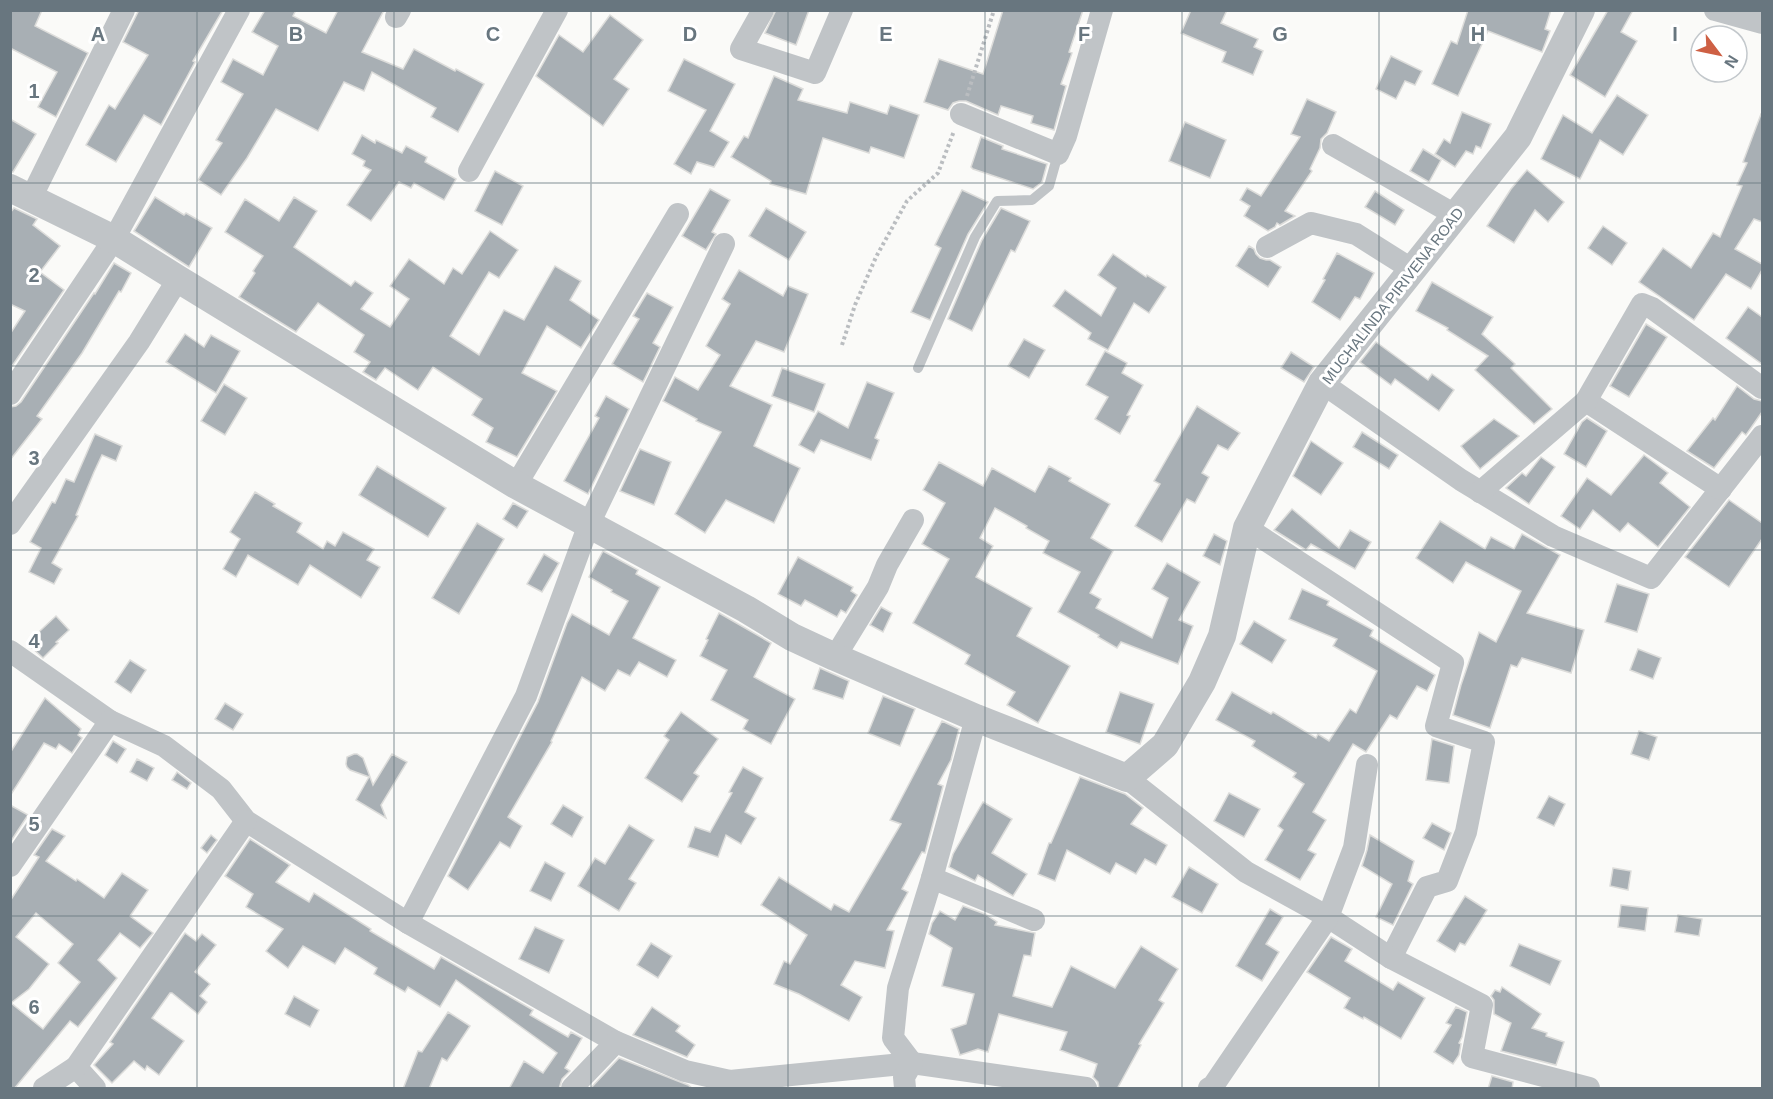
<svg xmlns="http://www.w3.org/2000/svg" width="1773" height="1099" viewBox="0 0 1773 1099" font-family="Helvetica,sans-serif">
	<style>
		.building { fill: #a8afb4; stroke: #dcdcda; stroke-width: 1.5; fill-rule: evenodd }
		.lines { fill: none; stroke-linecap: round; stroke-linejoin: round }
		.path { stroke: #babdc0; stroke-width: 4; stroke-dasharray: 3 3; stroke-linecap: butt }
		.service { stroke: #c0c4c7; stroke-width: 10 }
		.minor { stroke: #c0c4c7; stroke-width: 22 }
		.tertiary { stroke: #c0c4c7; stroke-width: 28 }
		.grid { fill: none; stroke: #68767f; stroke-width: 1.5; stroke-opacity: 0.55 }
		.labels { text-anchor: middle; stroke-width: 6; stroke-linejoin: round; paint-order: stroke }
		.street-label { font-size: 15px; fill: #68767f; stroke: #fff }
		.grid-label { font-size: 20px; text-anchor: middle; font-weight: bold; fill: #68767f; stroke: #fff; stroke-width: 6; stroke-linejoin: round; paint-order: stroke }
	</style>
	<rect width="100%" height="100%" fill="#fafaf8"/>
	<g class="building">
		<path d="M10 10H42L35 26 88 53 56 117 38 107 57 72 10 48Z"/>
		<path d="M139 10H223L193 61 195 62 161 125 144 115 116 162 86 145 109 105 115 109 148 55 123 42Z"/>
		<path d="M265 10H296L293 16 326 33 338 10H384L362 52 403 69 414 49 455 71 456 69 484 84 458 132 431 117 436 108 372 72 364 91 344 82 318 131 276 109 247 158 221 195 198 180 222 143 216 140 243 94 221 82 233 59 263 75 278 46 252 32Z"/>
		<path d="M776 10H809L796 45 765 33Z"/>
		<path d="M1003 10H1083L1069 52 1072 53 1061 84 1066 86 1054 130 1031 123 1033 116 1001 106 998 115 966 101H959L953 103 948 110 924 102 939 59 983 74Z"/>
		<path d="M1191 10H1227L1221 23 1258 39 1254 47 1263 51 1253 75 1222 62 1226 52 1181 33Z"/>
		<path d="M1468 10H1551L1545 29 1550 31 1542 52 1488 31 1458 96 1432 84 1451 41 1457 44Z"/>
		<path d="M1608 10H1633L1621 32 1637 41 1605 97 1570 75Z"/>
		<path d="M610 15 643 40 614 79 629 89 603 126 536 76 559 35 583 52Z"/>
		<path d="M1391 56 1422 71 1415 85 1405 81 1396 99 1376 89Z"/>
		<path d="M684 59 735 84 710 131 729 142 714 167 697 162 691 174 674 164 706 110 668 91Z"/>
		<path d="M774 76 803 89 798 100 847 113 850 102 887 114 890 105 919 115 904 158 871 147 869 153 823 138 806 194 770 184 771 181 731 157 744 136 748 138Z"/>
		<path d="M1617 95 1648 115 1623 155 1600 140 1580 179 1541 159 1563 115 1592 133Z"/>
		<path d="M1307 99 1336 112 1327 133 1321 139 1320 148 1310 169 1312 171 1285 211 1295 216 1280 225 1277 223 1275 227 1268 231 1244 216 1250 206 1240 200 1247 188 1261 196 1300 137 1291 134Z"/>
		<path d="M1462 112 1491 124 1481 148 1476 146 1473 154 1466 151 1455 167 1435 154 1444 139 1450 143Z"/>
		<path d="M1761 114 1762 115V222L1754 219 1735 249 1762 264V270L1751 289 1726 274 1694 320 1639 282 1663 248 1691 268 1713 233 1720 237 1742 186 1737 185 1747 163 1743 162Z"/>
		<path d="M10 119 36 134 13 172H10Z"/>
		<path d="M1185 122 1226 140 1210 178 1169 161Z"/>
		<path d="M362 135 375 143 376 140 402 153 406 146 427 157 425 162 456 179 444 200 414 183 411 188 399 182 371 221 347 205 371 170 363 166 365 161 352 154Z"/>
		<path d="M981 137 1003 146 1002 149 1047 164 1042 182 1033 189 973 169 971 167Z"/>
		<path d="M1423 149 1441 160 1429 182 1410 171Z"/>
		<path d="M1527 170 1564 202 1548 222 1535 210 1514 243 1487 226 1511 189Z"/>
		<path d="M495 171 523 186 502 225 475 211Z"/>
		<path d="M710 189 730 200 712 232 716 234 706 250 682 236Z"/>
		<path d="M962 190 988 202 968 234 930 320 911 312 941 248 935 245Z"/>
		<path d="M1375 191 1404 210 1395 225 1365 207Z"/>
		<path d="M155 197 184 215 186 213 212 228 189 267 134 231Z"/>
		<path d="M294 197 317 211 294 247 351 286 355 281 373 293 361 309 390 327 409 299 390 286 409 259 444 284 453 268 462 274 490 231 518 250 499 278 489 272 450 336 479 355 504 310 524 320 555 266 581 281 570 300 599 320 581 348 547 326 522 373 557 391 517 457 486 442 493 428 472 415 482 399 433 367 418 390 385 368 376 380 363 372 370 362 354 352 364 335 318 303 296 332 239 297 255 273 253 271 263 256 225 232 245 199 279 221Z"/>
		<path d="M14 208 37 219 33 225 60 246 40 272 64 290 10 369V334L25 311 10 304V213Z"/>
		<path d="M766 208 806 232 789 260 749 236Z"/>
		<path d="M1001 208 1030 221 1015 252 1011 250 972 331 948 319 982 240Z"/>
		<path d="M1603 226 1627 243 1612 265 1588 248Z"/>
		<path d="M1249 246 1254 249 1256 254 1260 258 1266 260H1270L1281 267 1268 287 1236 266Z"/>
		<path d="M1337 253 1374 273 1360 299 1355 297 1340 320 1312 302 1325 280 1323 279Z"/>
		<path d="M1113 254 1146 277 1147 275 1166 287 1149 313 1134 303 1108 350 1088 339 1091 333 1053 306 1065 290 1101 316 1116 288 1098 275Z"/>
		<path d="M114 263 131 273 121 292 119 291 82 353 37 416 42 419 10 460V407L16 406 21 402 94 293 95 294Z"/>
		<path d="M739 270 783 296 788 286 808 294 784 352 756 341 730 386 772 405 754 446 800 468 774 523 726 500 705 533 675 514 721 432 696 421 697 419 663 401 675 377 698 390 720 355 706 346 730 304 722 299Z"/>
		<path d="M1432 282 1493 317 1482 334 1515 364 1511 368 1552 409 1534 424 1475 370 1488 356 1447 330 1448 328 1416 311Z"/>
		<path d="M647 293 673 307 653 343 660 347 643 382 612 364 639 319 633 316Z"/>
		<path d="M1748 307 1762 317V364L1726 338Z"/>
		<path d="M1646 324 1667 337 1629 397 1610 386Z"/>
		<path d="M185 334 204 347 211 335 240 351 216 393 166 362Z"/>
		<path d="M1024 339 1045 350 1029 378 1008 366Z"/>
		<path d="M1376 342 1428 380 1432 374 1454 390 1439 411 1395 379 1391 385 1360 362Z"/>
		<path d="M1105 351 1127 363 1122 373 1143 385 1127 415 1130 416 1120 434 1095 419 1108 397 1086 385Z"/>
		<path d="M1291 352 1314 367 1304 382 1281 368Z"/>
		<path d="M782 368 825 384 814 412 772 396Z"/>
		<path d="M867 382 894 393 875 438 879 440 871 460 821 440 814 453 799 445 818 411 848 428Z"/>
		<path d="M224 384 247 398 225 435 201 421Z"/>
		<path d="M1737 386 1754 399 1762 401V412L1746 435 1742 432 1714 468 1687 451 1713 418 1715 420Z"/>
		<path d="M606 396 629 409 588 494 564 481 599 418 595 416Z"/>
		<path d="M1197 406 1240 433 1228 450 1218 445 1202 473 1209 477 1195 503 1187 499 1162 542 1135 526 1160 484 1154 481Z"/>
		<path d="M1587 418 1607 431 1586 467 1564 454 1582 422Z"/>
		<path d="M1494 419 1519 436 1480 469 1461 446Z"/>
		<path d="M1362 432 1398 455 1389 469 1353 447Z"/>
		<path d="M95 434 122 446 116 461 102 455 94 472 76 515 78 516 52 563 62 569 54 584 29 572 41 548 30 542 52 502 55 503 66 479 74 482Z"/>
		<path d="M1311 441 1343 463 1321 495 1293 476Z"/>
		<path d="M640 449 671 462 654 505 620 491Z"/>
		<path d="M1644 455 1668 473 1660 483 1690 507 1658 547 1628 523 1620 532 1593 510 1580 529 1561 516 1587 478 1611 495Z"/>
		<path d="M1541 457 1555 467 1529 504 1506 488 1522 473 1526 476Z"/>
		<path d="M939 462 983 486 992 468 1035 492 1049 466 1071 478 1069 481 1110 504 1091 538 1113 551 1090 593 1101 599 1096 608 1152 638 1168 598 1152 589 1167 563 1200 582 1179 620 1193 626 1178 664 1121 642 1117 648 1098 637 1099 635 1058 612 1080 572 1043 553 1049 541 1026 528 1027 526 995 508 980 538 993 546 976 577 1032 608 1017 636 1070 666 1038 723 1007 705 1015 692 965 664 970 655 913 623 949 559 922 544 945 503 923 490Z"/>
		<path d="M377 466 446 508 428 537 359 495Z"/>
		<path d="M255 492 275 504 273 506 302 523 297 532 323 549 327 541 335 546 343 532 374 549 367 560 380 567 361 598 310 565 298 585 248 555 236 577 223 569 240 539 230 532Z"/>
		<path d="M1729 500 1762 523V539L1729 587 1685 557Z"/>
		<path d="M513 503 528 511 517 528 503 519Z"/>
		<path d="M1292 509 1339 548 1350 530 1371 542 1355 569 1311 544 1306 550 1274 530Z"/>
		<path d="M1440 521 1485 549 1491 537 1514 549 1522 534 1560 555 1527 613 1584 630 1571 673 1522 658 1517 667 1511 665 1490 728 1453 715 1461 685 1479 632 1496 642 1521 591 1466 562 1453 583 1416 558Z"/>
		<path d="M477 523 504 539 459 614 432 598Z"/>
		<path d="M1214 534 1227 541 1220 565 1203 556Z"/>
		<path d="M603 551 638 570 636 574 660 587 633 638 676 660 667 677 639 662 630 676 618 670 605 691 582 677 551 741 552 742 508 817 522 826 510 848 500 842 468 890 448 876 538 702 567 623 572 614 609 635 628 601 611 592 612 590 589 577Z"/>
		<path d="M544 554 559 563 542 592 527 584Z"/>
		<path d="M798 557 853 587 851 591 857 595 846 613 841 610 837 617 805 600 801 606 778 594Z"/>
		<path d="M1617 584 1649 594 1637 632 1605 622Z"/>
		<path d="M1302 589 1329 601 1327 605 1373 630 1370 636 1435 675 1427 691 1417 686 1397 719 1390 715 1366 752 1353 744 1313 812 1326 820 1308 850 1316 854 1300 880 1265 860 1283 830 1278 826 1304 784 1293 777 1296 773 1252 746 1255 741 1216 720 1232 692 1271 714 1273 712 1316 738 1318 734 1329 741 1350 709 1356 713 1377 671 1333 646 1337 639 1289 619Z"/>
		<path d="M881 607 892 613 883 632 870 625Z"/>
		<path d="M719 613 771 643 754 677 795 699 771 744 743 729 748 720 711 700 727 670 700 656 708 640 706 639Z"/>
		<path d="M56 616 69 630 56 642 58 643 43 658 27 643Z"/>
		<path d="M1254 621 1286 640 1272 663 1240 644Z"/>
		<path d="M1638 649 1661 658 1653 679 1630 670Z"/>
		<path d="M130 660 146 670 131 693 115 682Z"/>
		<path d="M820 668 849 681 843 699 813 689Z"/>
		<path d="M1120 692 1154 704 1140 744 1106 732Z"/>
		<path d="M883 696 915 709 900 746 868 733Z"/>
		<path d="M45 698 81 729 78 735 82 738 72 753 59 744 56 749 44 743 10 796V753Z"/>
		<path d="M225 703 243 714 233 730 215 719Z"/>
		<path d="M681 712 718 739 694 773 699 776 682 802 645 778 669 740 664 736Z"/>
		<path d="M942 721 959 729 951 760 938 784 943 786 925 853 922 852 902 889 908 892 887 930 894 931 885 968 855 961 841 985 862 997 849 1021 799 994 774 984 784 961 790 964 807 935 761 905 779 877 831 910 834 904 849 912 901 824 890 820Z"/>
		<path d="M1639 731 1657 737 1649 760 1631 754Z"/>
		<path d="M1432 739 1454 746 1449 783 1426 780Z"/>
		<path d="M113 741 126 749 117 763 105 755Z"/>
		<path d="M354 754H357L363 758 373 785 392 754 407 762 381 805 386 818 356 800 369 777 350 770 347 767 346 764 347 757Z"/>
		<path d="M137 759 154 768 147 781 130 772Z"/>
		<path d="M743 767 763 778 745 812 756 818 741 844 726 835 718 857 688 847 695 827 710 832 732 793 729 792Z"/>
		<path d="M177 772 191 783 187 789 172 780Z"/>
		<path d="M1080 777 1125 794 1143 808 1131 824 1167 845 1156 865 1145 859 1136 874 1116 863 1110 874 1067 850 1055 881 1038 874 1049 843H1051Z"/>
		<path d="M1229 793 1260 809 1244 837 1214 821Z"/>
		<path d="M1549 796 1565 804 1554 826 1537 818Z"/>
		<path d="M983 802 1012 819 992 853 1027 874 1013 896 978 875 975 881 949 867 953 854Z"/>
		<path d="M10 805 28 815 11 841H10Z"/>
		<path d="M563 805 583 817 572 837 551 824Z"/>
		<path d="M1432 823 1451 833 1444 850 1423 838Z"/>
		<path d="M629 825 654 840 629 879 636 883 619 911 578 886 595 858 605 864Z"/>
		<path d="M52 829 65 836 46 861 76 881 77 879 104 898 122 873 148 890 130 916 153 933 140 948 120 933 98 960 117 978 78 1027 70 1021 14 1089H10V901L39 857 34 855ZM36 913 73 944 58 963 80 982 43 1029 11 1003 29 989 49 964 16 937Z"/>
		<path d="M211 835 217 840 207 853 201 848Z"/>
		<path d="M1370 835 1414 861 1408 881 1413 884 1393 925 1376 917 1392 884 1362 866 1367 850Z"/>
		<path d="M250 839 290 865 276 882 309 902 314 893 371 929 370 931 434 969 441 957 533 1010 530 1015 568 1037 571 1032 582 1038 565 1068 570 1071 562 1079 559 1089H509L524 1061 543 1073 557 1053 456 980 440 1007 408 987 405 992 374 974 377 968 345 948 335 964 303 946 288 968 266 951 283 929 246 907 253 894 225 876Z"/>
		<path d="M545 862 565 873 551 901 530 891Z"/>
		<path d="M1189 867 1218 884 1202 913 1172 897Z"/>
		<path d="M1613 868 1631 871 1628 890 1610 886Z"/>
		<path d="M1465 896 1487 910 1465 945 1460 943 1455 952 1437 941Z"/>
		<path d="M1621 905 1648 908 1645 931 1618 927Z"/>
		<path d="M963 906 985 914 997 922 995 925 1035 933 1031 956 1024 955 1013 996 1052 1007 1071 966 1115 988 1141 946 1178 969 1159 1000 1164 1003 1139 1044 1141 1045 1117 1089H1099L1098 1082 1093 1077 1097 1064 1060 1050 1067 1032 999 1014 988 1052 978 1049 960 1055 951 1029 966 1024 974 994 942 986 952 948 929 934 932 923 940 911 955 920Z"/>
		<path d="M1270 909 1283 917 1266 944 1279 952 1262 981 1236 966Z"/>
		<path d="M1678 915 1702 919 1699 936 1675 932Z"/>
		<path d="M535 927 564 940 549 973 519 959Z"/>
		<path d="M185 933 196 941 202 934 216 945 195 972 210 984 200 996 207 1002 198 1014 172 993H170L152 1018 184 1041 159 1075 147 1066 145 1070 134 1061 112 1083 94 1065 113 1044 110 1042Z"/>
		<path d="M1331 937 1352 949 1345 961 1393 990 1398 982 1425 998 1401 1039 1364 1017 1363 1019 1344 1008 1350 998 1307 972Z"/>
		<path d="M651 943 672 956 658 978 637 965Z"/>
		<path d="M1519 944 1561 961 1550 985 1510 966Z"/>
		<path d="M1502 987 1541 1014 1532 1028 1547 1033 1546 1036 1564 1042 1556 1065 1501 1051 1511 1023 1494 1014V1000L1491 996 1495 990 1500 992Z"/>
		<path d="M294 996 319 1010 310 1027 285 1014Z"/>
		<path d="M652 1007 680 1026 676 1031 695 1045 687 1057 633 1035Z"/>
		<path d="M1456 1007 1467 1012 1462 1037 1459 1043 1461 1044 1459 1055 1453 1064 1434 1052 1451 1025 1446 1023Z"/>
		<path d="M448 1012 470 1026 447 1061 442 1058 429 1089H403L418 1051 422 1052Z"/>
		<path d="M619 1058 688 1085 693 1089H590Z"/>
		<path d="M1492 1076 1513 1082 1512 1089H1488Z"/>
	</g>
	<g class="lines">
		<g class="path">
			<path d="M967 96 994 10"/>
			<path d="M842 345 855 305 876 257 907 201 938 173 954 131"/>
		</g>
		<path class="service" d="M918 368 975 237 997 201 1032 200 1049 186 1058 154"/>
		<g class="minor">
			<path d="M763 10 741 49 815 73 842 10"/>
			<path d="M1715 10 1762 23"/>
			<path d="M396 17 400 10"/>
			<path d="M961 114 1058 154 1066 136 1102 10"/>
			<path d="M1333 145 1457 216"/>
			<path d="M469 171 557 10"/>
			<path d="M31 198 124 10"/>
			<path d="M1267 247 1311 223 1356 234 1413 270"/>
			<path d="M1322 383 1461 480 1553 536 1651 578 1762 436"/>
			<path d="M10 394 114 239 239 10"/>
			<path d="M1586 401 1721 489"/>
			<path d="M516 485 678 214"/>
			<path d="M1480 492 1586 401 1642 304 1652 308 1762 388"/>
			<path d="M10 524 139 342 178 279"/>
			<path d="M1247 528 1453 663 1436 726 1484 742 1466 832 1447 881 1427 887 1391 958"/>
			<path d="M10 651 110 721"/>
			<path d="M835 657 878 587 887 565 913 520"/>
			<path d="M1127 778 1246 872 1328 917 1391 958 1482 1005 1472 1057 1589 1088"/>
			<path d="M10 866 110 721 164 746 221 789 246 821 408 923 616 1042 685 1071 730 1081 912 1063 1086 1088"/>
			<path d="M932 878 1034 920"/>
			<path d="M408 923 526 696 589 524 724 244"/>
			<path d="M76 1067 95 1088"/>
			<path d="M44 1088 76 1067 246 821"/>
			<path d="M572 1088 616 1042"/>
			<path d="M905 1088 904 1077 912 1063 893 1038 898 988 932 878 976 718"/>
			<path d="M1209 1088 1213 1086 1328 917 1354 848 1367 765"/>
		</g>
		<path class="tertiary" d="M10 188 114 239 178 279 516 485 746 609 792 637 835 657 976 718 1127 778 1165 745 1202 682 1222 636 1247 528 1322 383 1518 137 1581 10"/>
	</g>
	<path class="grid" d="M197 10V1088M394 10V1088M591 10V1088M788 10V1088M985 10V1088M1182 10V1088M1379 10V1088M1576 10V1088M10 183H1762M10 366H1762M10 550H1762M10 733H1762M10 916H1762"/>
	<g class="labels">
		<g class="street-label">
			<text transform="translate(1393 296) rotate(-52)" y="5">MUCHALINDA PIRIVENA ROAD</text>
		</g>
	</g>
	<g class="grid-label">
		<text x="98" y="41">A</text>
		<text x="296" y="41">B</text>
		<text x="493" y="41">C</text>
		<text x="690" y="41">D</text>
		<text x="886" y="41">E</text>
		<text x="1084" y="41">F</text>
		<text x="1280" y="41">G</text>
		<text x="1478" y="41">H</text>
		<text x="1675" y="41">I</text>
		<text x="34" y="98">1</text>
		<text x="34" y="282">2</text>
		<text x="34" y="465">3</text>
		<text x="34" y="648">4</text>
		<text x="34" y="831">5</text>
		<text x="34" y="1014">6</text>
	</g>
	<rect width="1773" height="1099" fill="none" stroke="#68767f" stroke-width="24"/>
	<g transform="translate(1719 54) rotate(122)"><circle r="28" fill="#ffffff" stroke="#c3c8cc" stroke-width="1.5"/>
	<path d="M0-4.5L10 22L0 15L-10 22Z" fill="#ce6044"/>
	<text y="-9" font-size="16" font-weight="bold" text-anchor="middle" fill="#68767f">N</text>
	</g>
</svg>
